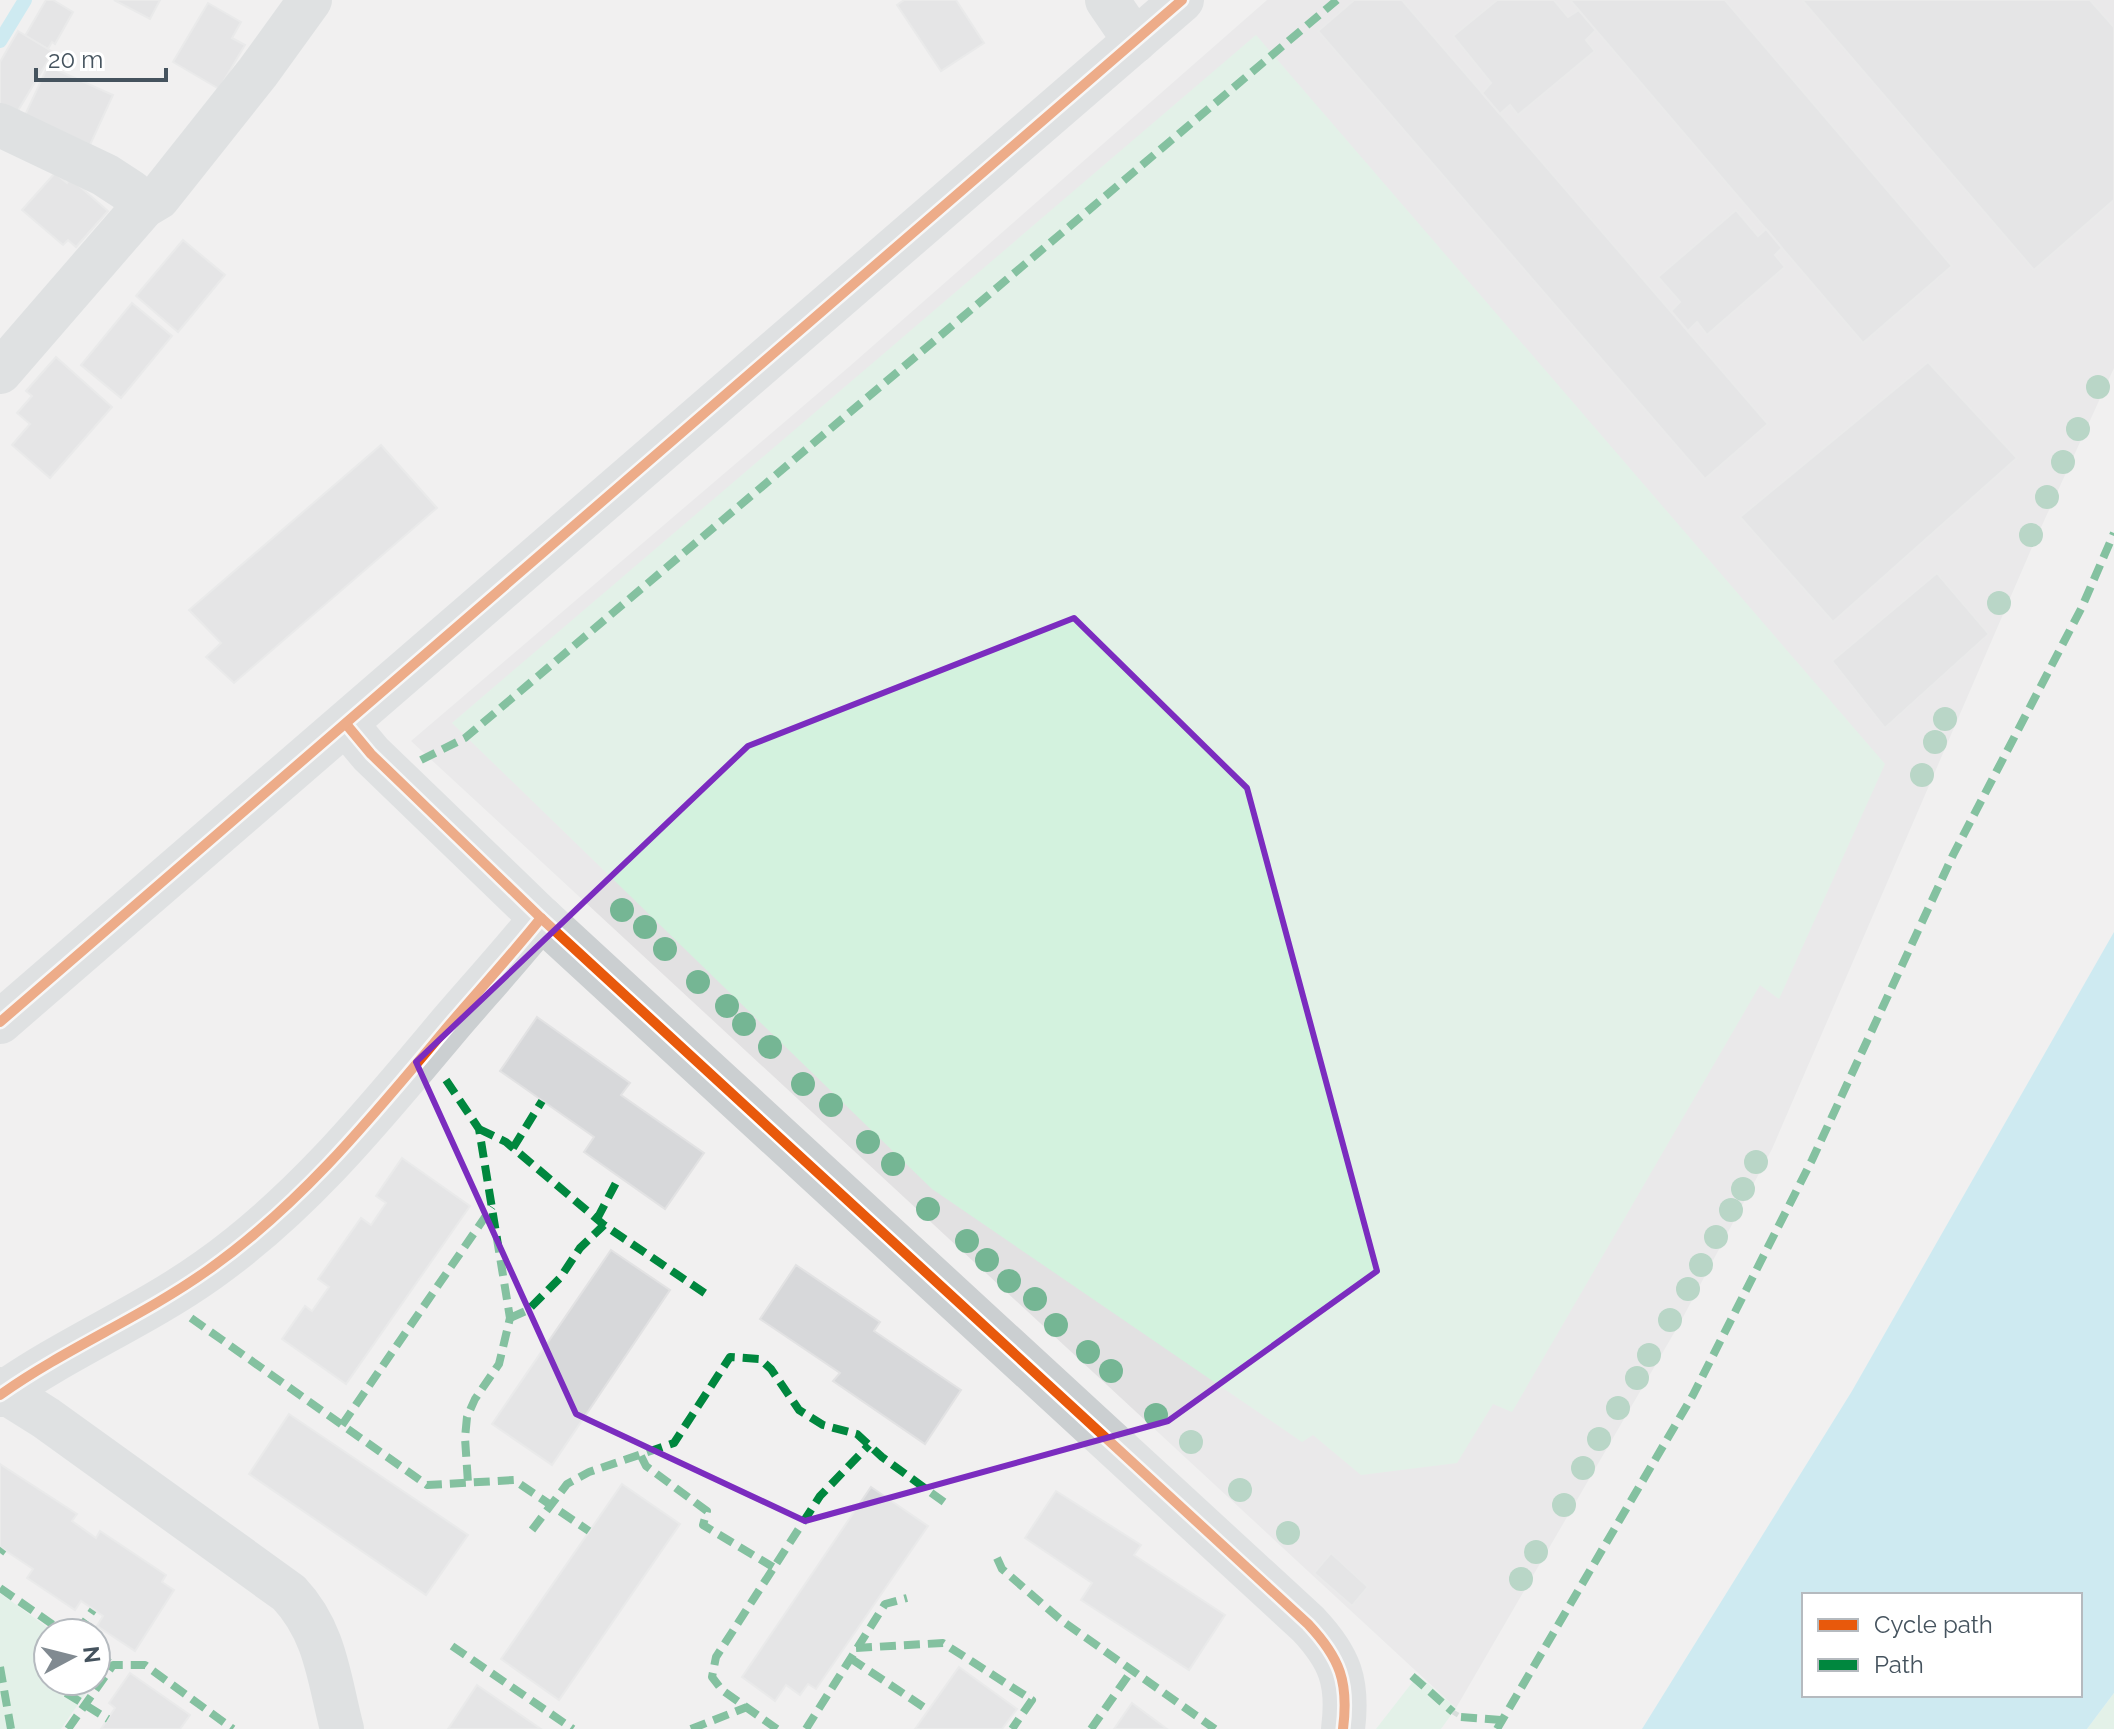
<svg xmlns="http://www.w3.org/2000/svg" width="2114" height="1729" viewBox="0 0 2114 1729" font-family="Raleway,sans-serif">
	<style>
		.education { fill: #e2e1e2 }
		.green { fill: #d3f2de }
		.water { fill: #a5e3f2; fill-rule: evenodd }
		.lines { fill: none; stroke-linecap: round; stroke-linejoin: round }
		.stream { stroke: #a5e3f2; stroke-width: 14 }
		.building { fill: #d7d8da; stroke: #e2e2e3; stroke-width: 2 }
		.path { stroke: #b8c6c1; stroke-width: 5; stroke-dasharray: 6 4; stroke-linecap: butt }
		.minor { stroke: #cbcfd1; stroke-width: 44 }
		.quiet { stroke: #00873e; stroke-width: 8; stroke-dasharray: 16 8; stroke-linecap: butt }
		.cycleway-casing { stroke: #fff; stroke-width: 15 }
		.cycleway { stroke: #e8590c; stroke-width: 10 }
		.tree { fill: #75b694 }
		.marked { fill: none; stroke: #7b2cbf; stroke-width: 6; stroke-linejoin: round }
	</style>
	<rect width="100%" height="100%" fill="#f1f0f0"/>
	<path class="education" d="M1267 0H2114V368L2033 545 1772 1149 1681 1321 1456 1708 411 741 850 366Z"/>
	<g class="green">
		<path d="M1256 35 1885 764 1779 999 1760 985 1512 1412 1493 1404 1457 1463 1361 1475 1313 1435 1302 1442 932 1189 452 723Z"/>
		<path d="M0 1593 55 1633H48V1681H94L61 1729H0Z"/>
		<path d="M1418 1675 1456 1708 1441 1729H1376Z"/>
		<path d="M2114 1693V1729H2087Z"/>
	</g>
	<path class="water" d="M2114 932V1693L2087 1729H1642L1852 1391ZM1804 1595H2080V1695H1804Z"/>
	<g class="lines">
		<path class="stream" d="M0 41 25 0"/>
	</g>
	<g class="building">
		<path d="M46 0H53L73 12 55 44 52 42 48 49 25 36Z"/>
		<path d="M114 0H160L150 19Z"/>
		<path d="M904 0H956L984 43 941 71 897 5Z"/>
		<path d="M1354 0H1402L1768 424 1705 479 1318 31Z"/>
		<path d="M1497 0H1554L1568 17 1579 10 1596 30 1586 40 1595 51 1518 115 1510 105 1500 114 1482 93 1491 83 1453 36Z"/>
		<path d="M1570 0H1725L1952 266 1863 343Z"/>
		<path d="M1802 0H2090L2114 27V200L2034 270Z"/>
		<path d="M208 3 241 22 232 38 245 45 219 89 173 62Z"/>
		<path d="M18 31 53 52 13 119 0 111V62Z"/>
		<path d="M48 66 113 95 90 145 25 115Z"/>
		<path d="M55 173 67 183 70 178 108 211 76 247 68 240 63 245 22 210Z"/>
		<path d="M1736 210 1758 236 1766 229 1782 248 1775 255 1785 267 1707 335 1697 322 1688 331 1671 311 1680 302 1658 277Z"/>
		<path d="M183 240 225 275 178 332 136 296Z"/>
		<path d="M132 303 172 336 121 398 81 365Z"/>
		<path d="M56 357 112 407 50 478 12 445 30 424 17 413 32 396 26 391Z"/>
		<path d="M1928 362 2017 458 1833 622 1740 517Z"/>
		<path d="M381 445 437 508 234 683 206 657 221 643 189 610Z"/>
		<path d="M1937 573 1989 634 1885 728 1832 661Z"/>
		<path d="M537 1017 630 1083 621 1095 704 1153 665 1209 584 1152 594 1137 500 1071Z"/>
		<path d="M402 1158 470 1206 346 1384 282 1339 305 1306 312 1311 329 1287 318 1279 361 1218 371 1225 386 1203 376 1196Z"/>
		<path d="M611 1250 670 1290 552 1465 492 1424Z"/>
		<path d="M796 1265 880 1322 874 1331 961 1390 925 1444 833 1381 840 1373 760 1319Z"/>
		<path d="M289 1414 468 1535 426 1595 249 1474Z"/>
		<path d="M0 1464 77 1514 72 1521 96 1538 100 1531 166 1575 162 1582 174 1590 135 1651 97 1626 103 1616 81 1601 75 1610 27 1578 33 1569 0 1547Z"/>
		<path d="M622 1484 680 1524 559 1700 501 1659Z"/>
		<path d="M871 1487 928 1526 816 1689 808 1684 800 1695 786 1685 775 1701 742 1677Z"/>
		<path d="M1056 1491 1141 1545 1134 1555 1225 1615 1189 1670 1081 1600 1092 1583 1025 1538Z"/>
		<path d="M1331 1553 1368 1587 1352 1606 1314 1573Z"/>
		<path d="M959 1667 1017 1709 1002 1729H915Z"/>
		<path d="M130 1673 190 1715 180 1729H101L115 1708 109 1703Z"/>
		<path d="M477 1685 541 1729H448Z"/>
		<path d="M1132 1703 1167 1729H1114Z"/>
	</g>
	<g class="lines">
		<path class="path" d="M1453 1712 1461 1717"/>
		<g class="minor">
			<path d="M1107 0 1135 41"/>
			<path d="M0 125 105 175 131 192 143 207"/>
			<path d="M0 372 143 207 158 198 258 72 310 0"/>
			<path d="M346 724 371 754 541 918 1308 1624C1340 1658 1349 1682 1343 1729"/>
			<path d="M0 1022 1182 0"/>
			<path d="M0 1389 46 1418 289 1593C326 1632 329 1680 342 1729"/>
			<path d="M0 1395C66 1348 142 1317 208 1270 303 1203 376 1112 450 1024 481 988 512 954 541 918"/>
		</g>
		<g class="quiet">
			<path d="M421 760 465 738 1337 0"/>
			<path d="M446 1080 479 1129 510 1318 499 1364 475 1399 467 1417 465 1438 468 1483"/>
			<path d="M479 1129 506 1142 604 1225 706 1294"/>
			<path d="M513 1148 542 1101"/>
			<path d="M597 1219 619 1177"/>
			<path d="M191 1318 427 1485 514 1480 589 1531"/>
			<path d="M510 1318 528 1310 560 1278 580 1248 604 1225"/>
			<path d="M342 1425 492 1207"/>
			<path d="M641 1456 646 1466 707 1511 703 1525 773 1567"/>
			<path d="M532 1530 567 1484 589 1472 674 1443 730 1357 760 1359 771 1369 799 1410 823 1425 857 1434 882 1457 948 1505"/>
			<path d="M0 1553 3 1549"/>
			<path d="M997 1558 1002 1569 1061 1620 1215 1729"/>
			<path d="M0 1588 65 1633"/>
			<path d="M77 1633 93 1610"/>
			<path d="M452 1646 573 1729"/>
			<path d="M856 1648 943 1643 1032 1700 1012 1729"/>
			<path d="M96 1654 113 1665"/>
			<path d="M850 1658 928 1710"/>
			<path d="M0 1667 11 1729"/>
			<path d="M1412 1676 1453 1712"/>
			<path d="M66 1693 108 1719"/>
			<path d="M1461 1717 1502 1720"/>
			<path d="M68 1729 113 1665H145L233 1729"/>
			<path d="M691 1729 747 1707"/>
			<path d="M777 1729 722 1690 712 1677 716 1657 820 1496 869 1445"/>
			<path d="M806 1729 885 1604 907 1598"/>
			<path d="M1091 1729 1132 1670"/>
			<path d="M1497 1729 1693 1395 1812 1160 1953 855 2082 607 2114 533"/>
		</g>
		<g class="cycleway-casing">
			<g id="cycleway">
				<path d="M346 724 371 754 541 918 1308 1624C1340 1658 1349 1682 1343 1729"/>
				<path d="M0 1022 1182 0"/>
				<path d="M0 1395C66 1348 142 1317 208 1270 303 1203 376 1112 450 1024 481 988 512 954 541 918"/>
			</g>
		</g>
		<use href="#cycleway" class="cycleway"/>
	</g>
	<g class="tree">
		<circle cx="2098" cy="387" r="12"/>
		<circle cx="2078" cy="429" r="12"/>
		<circle cx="2063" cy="462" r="12"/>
		<circle cx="2047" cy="497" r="12"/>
		<circle cx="2031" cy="535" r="12"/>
		<circle cx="1999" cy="603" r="12"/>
		<circle cx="1945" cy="719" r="12"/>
		<circle cx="1935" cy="742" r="12"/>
		<circle cx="1922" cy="775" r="12"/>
		<circle cx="622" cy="910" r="12"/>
		<circle cx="645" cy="927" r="12"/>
		<circle cx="665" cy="949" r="12"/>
		<circle cx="698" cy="982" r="12"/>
		<circle cx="727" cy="1006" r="12"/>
		<circle cx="744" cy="1024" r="12"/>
		<circle cx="770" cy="1047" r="12"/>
		<circle cx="803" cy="1084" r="12"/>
		<circle cx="831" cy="1105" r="12"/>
		<circle cx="868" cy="1142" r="12"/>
		<circle cx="1756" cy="1162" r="12"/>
		<circle cx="893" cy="1164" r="12"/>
		<circle cx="1743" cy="1189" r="12"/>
		<circle cx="928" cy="1209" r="12"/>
		<circle cx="1731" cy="1210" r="12"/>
		<circle cx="1716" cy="1237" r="12"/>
		<circle cx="967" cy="1241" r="12"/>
		<circle cx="987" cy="1260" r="12"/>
		<circle cx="1701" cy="1265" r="12"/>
		<circle cx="1009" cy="1281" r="12"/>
		<circle cx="1688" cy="1289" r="12"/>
		<circle cx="1035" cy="1299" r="12"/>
		<circle cx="1670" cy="1320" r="12"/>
		<circle cx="1056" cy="1325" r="12"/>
		<circle cx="1088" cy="1352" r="12"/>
		<circle cx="1649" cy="1355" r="12"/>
		<circle cx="1111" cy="1371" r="12"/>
		<circle cx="1637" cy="1378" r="12"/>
		<circle cx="1618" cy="1408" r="12"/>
		<circle cx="1156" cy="1415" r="12"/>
		<circle cx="1599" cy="1439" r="12"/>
		<circle cx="1191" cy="1442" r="12"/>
		<circle cx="1583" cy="1468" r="12"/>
		<circle cx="1240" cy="1490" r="12"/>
		<circle cx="1564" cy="1505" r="12"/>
		<circle cx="1288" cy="1533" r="12"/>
		<circle cx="1536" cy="1552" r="12"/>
		<circle cx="1521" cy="1579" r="12"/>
	</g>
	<path d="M0 0H2114V1729H0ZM1074 618 1247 788 1377 1271 1168 1421 805 1521 576 1414 416 1062 748 746Z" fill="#f1f0f0" fill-opacity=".55" fill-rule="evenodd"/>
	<path class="marked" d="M1074 618 1247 788 1377 1271 1168 1421 805 1521 576 1414 416 1062 748 746Z"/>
	<rect x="1802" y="1593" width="280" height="104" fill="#ffffff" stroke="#b5babf" stroke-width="2"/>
	<rect x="1818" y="1619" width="40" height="12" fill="#e8590c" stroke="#b5babf" stroke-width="2"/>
	<text x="1874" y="1633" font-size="24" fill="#45535e">Cycle path</text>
	<rect x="1818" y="1659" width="40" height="12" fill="#00873e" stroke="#b5babf" stroke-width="2"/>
	<text x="1874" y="1673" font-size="24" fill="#45535e">Path</text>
	<g transform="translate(72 1657) rotate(83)"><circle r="38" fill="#ffffff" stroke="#b5babf" stroke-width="2"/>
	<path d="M0-6L14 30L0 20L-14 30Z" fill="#818a91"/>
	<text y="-12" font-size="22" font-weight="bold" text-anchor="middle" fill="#45535e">N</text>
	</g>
	<path d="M36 68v12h130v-12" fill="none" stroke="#45535e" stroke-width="4"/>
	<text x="48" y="68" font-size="24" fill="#45535e" stroke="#ffffff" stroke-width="6" paint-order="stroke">20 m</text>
</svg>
